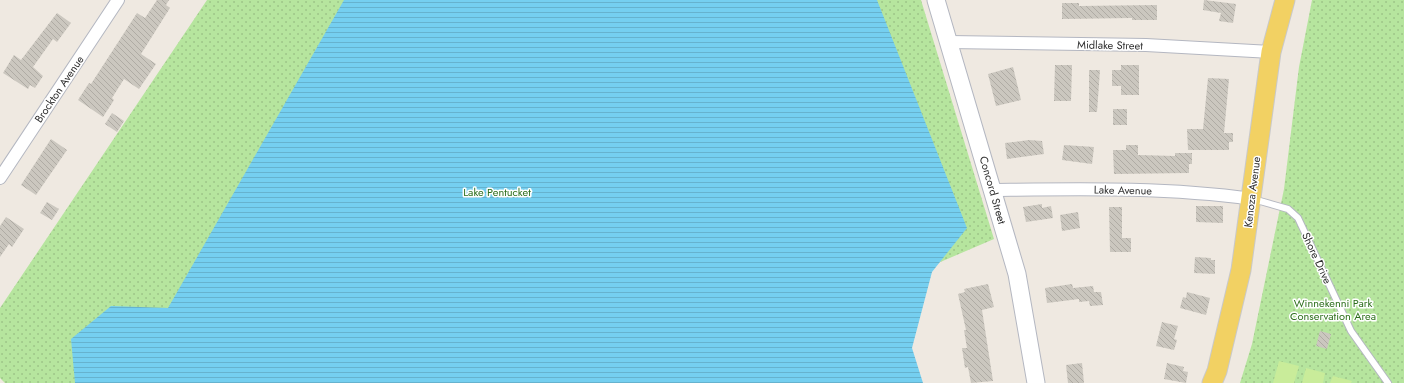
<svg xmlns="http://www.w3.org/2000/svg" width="1404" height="383" viewBox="0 0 1404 383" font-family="Jost,sans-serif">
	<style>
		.green { fill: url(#green-dots) }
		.pitch { fill: #c9ec9a }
		.water { fill: url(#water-rules) }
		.building { fill: url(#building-back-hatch) }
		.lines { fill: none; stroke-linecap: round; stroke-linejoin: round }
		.service-casing { stroke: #b4b7c1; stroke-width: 8 }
		.minor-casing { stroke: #b4b7c1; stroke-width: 14 }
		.secondary-casing { stroke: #b4b7c1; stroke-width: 19 }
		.primary-casing { stroke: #c9c9c9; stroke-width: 21 }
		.service { stroke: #fff; stroke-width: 6 }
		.minor { stroke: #fff; stroke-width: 12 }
		.secondary { stroke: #fff; stroke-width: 17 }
		.primary { stroke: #f2d163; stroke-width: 19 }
		.labels { text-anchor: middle; stroke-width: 3; stroke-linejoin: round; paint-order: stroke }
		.street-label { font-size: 11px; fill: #2e2e2e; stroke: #fff }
		.park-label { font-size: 11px; fill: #2c6e1b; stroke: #fff }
	</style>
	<defs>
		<pattern id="green-dots" width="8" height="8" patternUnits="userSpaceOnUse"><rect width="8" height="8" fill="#b6e59e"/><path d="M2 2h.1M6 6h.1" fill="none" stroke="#9dc588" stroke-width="1.8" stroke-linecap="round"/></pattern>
		<pattern id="water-rules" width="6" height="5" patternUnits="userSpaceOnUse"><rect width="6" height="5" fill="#75cff0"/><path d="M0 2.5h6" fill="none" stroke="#66b2ce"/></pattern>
		<pattern id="building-back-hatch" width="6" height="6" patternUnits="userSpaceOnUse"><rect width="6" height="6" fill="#cbc7bf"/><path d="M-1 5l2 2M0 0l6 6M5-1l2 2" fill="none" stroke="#afaba4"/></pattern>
	</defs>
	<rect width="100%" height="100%" fill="#efe9e1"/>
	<g class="green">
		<path d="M207 0H921L994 239 924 269 906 350 916 383H5L0 378V308Z"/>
		<path d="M1312 0H1404V383H1240L1252 344 1284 189 1299 67Z"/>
	</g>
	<g class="pitch">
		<path d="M1279 361 1299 366 1294 383H1273Z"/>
		<path d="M1306 368 1325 373 1323 383H1302Z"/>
		<path d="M1333 376 1352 381 1351 383H1330Z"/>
	</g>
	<path class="water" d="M344 0H877L967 228 932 272 912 348 923 383H75L71 339 111 306 168 308Z"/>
	<g class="building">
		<path d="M157 0H169L166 5 170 8 141 54 156 64 139 89 124 79 112 98 114 100 103 117 78 100 89 83 91 84 137 13 145 18Z"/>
		<path d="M1204 0 1236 4 1233 23 1219 21 1221 13 1203 10Z"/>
		<path d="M1062 3H1079V6L1157 5V20H1132V18L1062 19Z"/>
		<path d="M57 13 71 23 57 42 53 39 33 67 43 76 35 88 30 85 28 89 3 73 14 55 21 60Z"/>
		<path d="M1055 65H1072L1071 101H1054Z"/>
		<path d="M1121 65H1139V95H1121V86H1112V70H1121Z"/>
		<path d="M1013 67 1021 100 996 106 988 74Z"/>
		<path d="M1089 70H1100L1097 112H1089Z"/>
		<path d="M1208 78 1229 79 1224 133H1233V142H1229V150H1188L1187 129H1203Z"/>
		<rect x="1113" y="109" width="14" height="16"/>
		<path d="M112 113 124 121 117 132 105 124Z"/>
		<path d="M51 139 67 150 36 195 21 185Z"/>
		<path d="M1029 140 1042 141 1044 154 1007 159 1005 143Z"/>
		<path d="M1064 145 1094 147 1092 164 1062 160Z"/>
		<path d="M1126 145H1138V155L1175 156V153H1192V164H1189V173L1114 174 1113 150H1126Z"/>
		<path d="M47 202 59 209 52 220 40 213Z"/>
		<path d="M1042 204V208L1051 206 1053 218 1026 222 1023 207Z"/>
		<path d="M1196 206H1223V223L1196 222Z"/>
		<path d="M1109 207H1122V238H1131V252H1110Z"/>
		<path d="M1078 212 1080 228 1062 231 1060 215Z"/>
		<path d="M6 217 24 229 12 247 9 244 0 257V226Z"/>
		<path d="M1195 257 1211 258V260H1215V274L1194 273Z"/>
		<path d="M988 284 994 307 982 310 993 381 971 383 968 367 965 368 962 348H967L964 330H966L958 294 965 292 964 289Z"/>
		<path d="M1072 284 1073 288 1093 286 1094 292H1101L1103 305 1090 306 1089 301 1079 302V299L1047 303 1045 288Z"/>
		<path d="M1187 292 1210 298 1206 315 1180 308 1183 297 1186 298Z"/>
		<path d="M1162 322 1178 326 1174 339 1177 340 1174 350 1156 346Z"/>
		<path d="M1320 331 1331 334 1327 349 1316 346Z"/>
		<path d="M1082 363 1084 383H1068L1066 365Z"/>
		<path d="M1167 363 1184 367 1183 371 1188 372 1186 383 1164 379Z"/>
	</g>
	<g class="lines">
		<g class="service-casing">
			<path id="service" d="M1253 199 1288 209 1298 218 1351 331 1388 383"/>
		</g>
		<g class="minor-casing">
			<g id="minor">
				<path d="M949 42 1146 45 1271 52"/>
				<path d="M0 178 118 0"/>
				<path d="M993 190C1080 189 1166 187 1252 199"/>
			</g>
		</g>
		<g class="secondary-casing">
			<path id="secondary" d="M936 0 1017 274 1036 383"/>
		</g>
		<g class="primary-casing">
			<path id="primary" d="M1212 383 1217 371 1241 270 1271 52 1285 0"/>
		</g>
		<use href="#service" class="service"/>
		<use href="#minor" class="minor"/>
		<use href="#secondary" class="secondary"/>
		<use href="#primary" class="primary"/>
	</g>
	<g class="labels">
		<g class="street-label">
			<text transform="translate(1110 45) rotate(1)" y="4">Midlake Street</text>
			<text transform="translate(59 89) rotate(-56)" y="4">Brockton Avenue</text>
			<text transform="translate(993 190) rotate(74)" y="4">Concord Street</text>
			<text transform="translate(1123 190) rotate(1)" y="4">Lake Avenue</text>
			<text transform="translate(1252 192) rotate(-83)" y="4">Kenoza Avenue</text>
			<text transform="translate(1317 258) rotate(65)" y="4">Shore Drive</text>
		</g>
		<g class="park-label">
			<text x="497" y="196">Lake Pentucket</text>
			<text x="1333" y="307">Winnekenni Park<tspan x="1333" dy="13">Conservation Area</tspan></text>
		</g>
	</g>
</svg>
